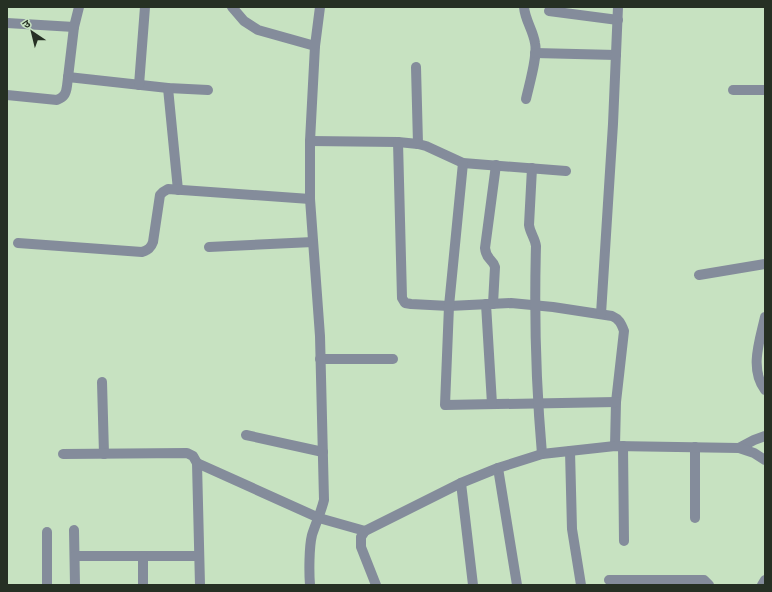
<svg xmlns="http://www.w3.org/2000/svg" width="772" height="592" viewBox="0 0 772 592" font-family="'DejaVu Sans','Noto Sans Devanagari',sans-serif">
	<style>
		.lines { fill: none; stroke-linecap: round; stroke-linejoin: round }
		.minor { stroke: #848c9b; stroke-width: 10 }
	</style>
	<rect width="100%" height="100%" fill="#c7e2c1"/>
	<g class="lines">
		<g class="minor">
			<path d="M232 7 244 21 258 30 315 46"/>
			<path d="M524 7C525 20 533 30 535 43 538 56 529 85 526 99"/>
			<path d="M549 11 618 20"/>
			<path d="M7 23 74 27"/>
			<path d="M535 53 616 55"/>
			<path d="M416 67 418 144"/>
			<path d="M68 77 168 88 208 90"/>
			<path d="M139 85 145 7"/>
			<path d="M168 88 178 190"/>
			<path d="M733 90H765"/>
			<path d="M7 95 57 100C64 97 66 94 67 86L74 27 79 7"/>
			<path d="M310 141 398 142 418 144 426 146 463 163 566 171"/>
			<path d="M398 142 402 298 405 303 411 304 449 306 511 303 553 307 612 316C619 319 621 323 624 331L616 402 615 446"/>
			<path d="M463 163 449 306 445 405 616 402"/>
			<path d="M532 168 529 225C530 233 535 238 536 246 534 316 536 385 542 454"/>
			<path d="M18 243 142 252C148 250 151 248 153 242L160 195 163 192 168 189 310 199"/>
			<path d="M209 247 313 242"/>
			<path d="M699 275 765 264"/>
			<path d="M486 304 492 404"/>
			<path d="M493 304 495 267C492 258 486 260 485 248L496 165"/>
			<path d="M601 314 613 124 618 7"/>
			<path d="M765 317C760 340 749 369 765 390"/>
			<path d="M320 359H393"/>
			<path d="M102 382 104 454"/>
			<path d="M246 435 323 452"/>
			<path d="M623 446 624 541"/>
			<path d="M695 447V518"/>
			<path d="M739 448 754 440 765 436"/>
			<path d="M570 451 572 529 581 585"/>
			<path d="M63 454 187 453 193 456 197 463 200 585"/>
			<path d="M197 463 319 518 365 531"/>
			<path d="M498 468 517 585"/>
			<path d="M461 483 473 585"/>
			<path d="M74 530 75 585"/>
			<path d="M75 556H199"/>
			<path d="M609 580H704L709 585"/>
			<path d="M47 585V532"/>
			<path d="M143 585V556"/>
			<path d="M310 585C309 573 309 547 312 535 316 523 321 512 324 500L320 336 310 199V141L315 46 320 7"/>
			<path d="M376 585 361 547V537L365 531 461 483 498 468 542 454 615 446 739 448 754 453 765 460"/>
			<path d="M762 585 765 580"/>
		</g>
	</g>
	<rect width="772" height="592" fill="none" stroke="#263024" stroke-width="16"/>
	<g transform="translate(32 32) rotate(325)" stroke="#c7e2c1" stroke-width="3" paint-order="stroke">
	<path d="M0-3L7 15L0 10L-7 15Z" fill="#263024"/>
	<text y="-6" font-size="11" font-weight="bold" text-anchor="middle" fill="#263024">उ</text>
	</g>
</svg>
